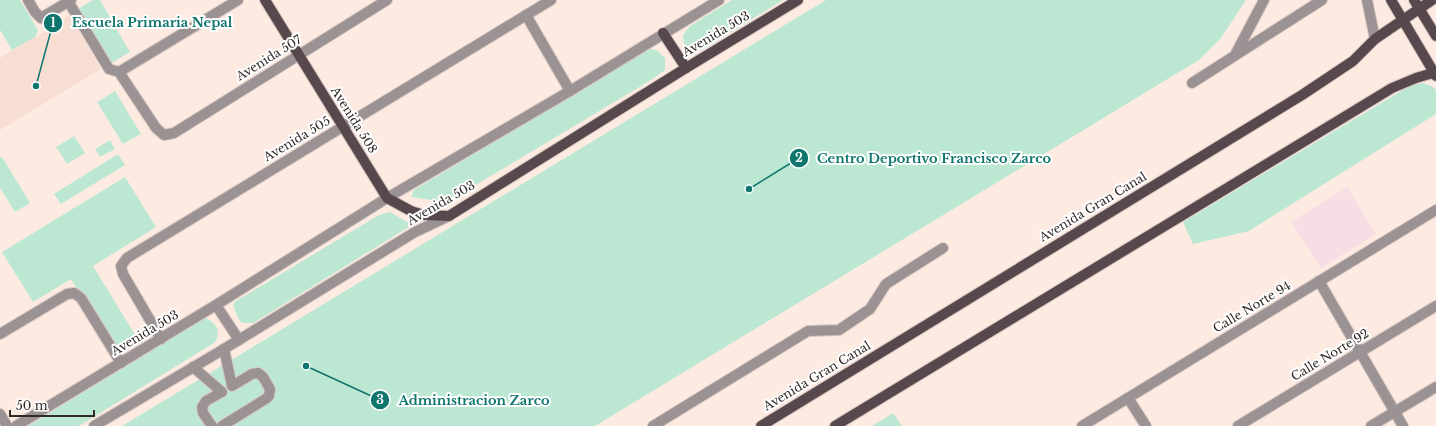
<svg xmlns="http://www.w3.org/2000/svg" width="1436" height="426" viewBox="0 0 1436 426" font-family="'Libre Baskerville',serif">
	<style>
		.commercial { fill: #f7dde4 }
		.built { fill: #f8ded2 }
		.green { fill: #bce8d3 }
		.lines { fill: none; stroke-linecap: round; stroke-linejoin: round }
		.minor-casing { stroke: #d8c8c1; stroke-width: 12 }
		.major-casing { stroke: #d8c8c1; stroke-width: 12 }
		.minor { stroke: #9b9294; stroke-width: 10 }
		.major { stroke: #56484c; stroke-width: 10 }
		.labels { text-anchor: middle; stroke-width: 4; stroke-linejoin: round; paint-order: stroke }
		.street-label { font-size: 12px; fill: #322b28; stroke: #fff }
		.leader { fill: none; stroke: #0f766e; stroke-width: 1.5 }
		.callout-dot { fill: #0f766e; stroke: #fff; stroke-width: 1.5 }
		.mark-label { font-size: 12px; text-anchor: middle; font-weight: bold; fill: #fff }
		.callout-label { font-size: 13px; text-anchor: middle; font-weight: bold; fill: #0f766e; stroke: #fff; stroke-width: 4; stroke-linejoin: round; paint-order: stroke }
	</style>
	<rect width="100%" height="100%" fill="#fdebe2"/>
	<path class="commercial" d="M1347 187 1376 234 1321 268 1291 222Z"/>
	<path class="built" d="M69 15 101 69 0 130V58L33 38H35Z"/>
	<g class="green">
		<path d="M0 0H20L38 30 35 38H33L12 50 0 30Z"/>
		<path d="M93 0H100L130 52 110 64 78 9Z"/>
		<path d="M732 0H783L702 50 691 48 684 44 683 35 690 26Z"/>
		<path d="M826 0H1246L1221 38 1199 60 595 426H122Z"/>
		<path d="M649 49 656 50 665 58V70L651 80 464 192 445 202 411 197 414 190Z"/>
		<path d="M1423 83 1433 87 1436 90V114L1249 231 1193 244 1183 222 1403 90 1413 85Z"/>
		<path d="M115 91 141 134 123 144 97 102Z"/>
		<path d="M74 136 85 153 67 164 56 147Z"/>
		<path d="M110 140 115 149 100 157 95 149Z"/>
		<path d="M118 154 125 165 61 204 54 194Z"/>
		<path d="M2 157 30 203 15 212 0 188V158Z"/>
		<path d="M125 177 156 227 93 266 137 338 116 351 71 279 33 302 2 252Z"/>
		<path d="M390 212 412 225 253 323H242L238 318 233 305 236 301 379 215Z"/>
		<path d="M205 318C217 323 222 333 214 343L79 426H28Z"/>
		<path d="M893 413 902 426H872Z"/>
	</g>
	<g class="lines">
		<g class="minor-casing">
			<g id="minor">
				<path d="M28 0 35 12 41 18 71 0"/>
				<path d="M1367 0 1375 39"/>
				<path d="M68 1 109 69 119 72 156 128 164 135 174 133 387 0"/>
				<path d="M526 15 570 91"/>
				<path d="M1236 53 1264 0"/>
				<path d="M119 72 238 0"/>
				<path d="M1192 83 1322 0"/>
				<path d="M1319 281 1403 426"/>
				<path d="M216 305 239 340"/>
				<path d="M0 334 67 294 74 293 81 298 121 363"/>
				<path d="M161 339 123 274 121 266 127 258 551 0"/>
				<path d="M193 367 222 392 206 401 202 407 203 413 212 426"/>
				<path d="M1128 398 1146 426"/>
				<path d="M0 414 7 426"/>
				<path d="M16 426 216 305 387 198 570 91 719 0"/>
				<path d="M94 426 224 349 415 232 449 216"/>
				<path d="M222 426 267 398 269 396 270 389 263 377 258 373 252 374 232 386 224 349"/>
				<path d="M653 426 808 331 839 330 870 309 886 284 943 248"/>
				<path d="M1082 426 1436 210"/>
				<path d="M1238 426 1436 306"/>
				<path d="M1371 426 1436 387"/>
			</g>
		</g>
		<g class="major-casing">
			<g id="major">
				<path d="M265 0 387 198 411 211 424 215 449 216 686 68 798 0"/>
				<path d="M1391 0 1436 76"/>
				<path d="M1414 0 1436 36"/>
				<path d="M663 33 686 68"/>
				<path d="M761 426 1302 95 1353 61 1375 39 1432 0"/>
				<path d="M835 426 1392 88 1416 78 1436 72"/>
			</g>
		</g>
		<use href="#minor" class="minor"/>
		<use href="#major" class="major"/>
	</g>
	<g class="labels">
		<g class="street-label">
			<text transform="translate(716 34) rotate(-31)" y="4">Avenida 503</text>
			<text transform="translate(269 58) rotate(-32)" y="4">Avenida 507</text>
			<text transform="translate(354 120) rotate(58)" y="4">Avenida 508</text>
			<text transform="translate(297 139) rotate(-31)" y="4">Avenida 505</text>
			<text transform="translate(441 203) rotate(-30)" y="4">Avenida 503</text>
			<text transform="translate(1093 207) rotate(-31)" y="4">Avenida Gran Canal</text>
			<text transform="translate(1252 307) rotate(-31)" y="4">Calle Norte 94</text>
			<text transform="translate(145 333) rotate(-31)" y="4">Avenida 503</text>
			<text transform="translate(1330 355) rotate(-31)" y="4">Calle Norte 92</text>
			<text transform="translate(817 376) rotate(-31)" y="4">Avenida Gran Canal</text>
		</g>
	</g>
	<path class="leader" d="M36 86L53 23M749 189L799 158M306 366L380 400"/>
	<g class="callout-dot">
		<circle cx="36" cy="86" r="4"/>
		<circle cx="749" cy="189" r="4"/>
		<circle cx="306" cy="366" r="4"/>
		<circle cx="53" cy="23" r="10"/>
		<circle cx="799" cy="158" r="10"/>
		<circle cx="380" cy="400" r="10"/>
	</g>
	<g class="mark-label">
		<text x="53" y="27">1</text>
		<text x="799" y="162">2</text>
		<text x="380" y="404">3</text>
	</g>
	<g class="callout-label">
		<text x="152" y="27">Escuela Primaria Nepal</text>
		<text x="934" y="163">Centro Deportivo Francisco Zarco</text>
		<text x="474" y="405">Administracion Zarco</text>
	</g>
	<path d="M10 410v6h84v-6" fill="none" stroke="#322b28" stroke-width="2"/>
	<text x="16" y="410" font-size="12" fill="#322b28" stroke="#ffffff" stroke-width="3" paint-order="stroke">50 m</text>
</svg>
